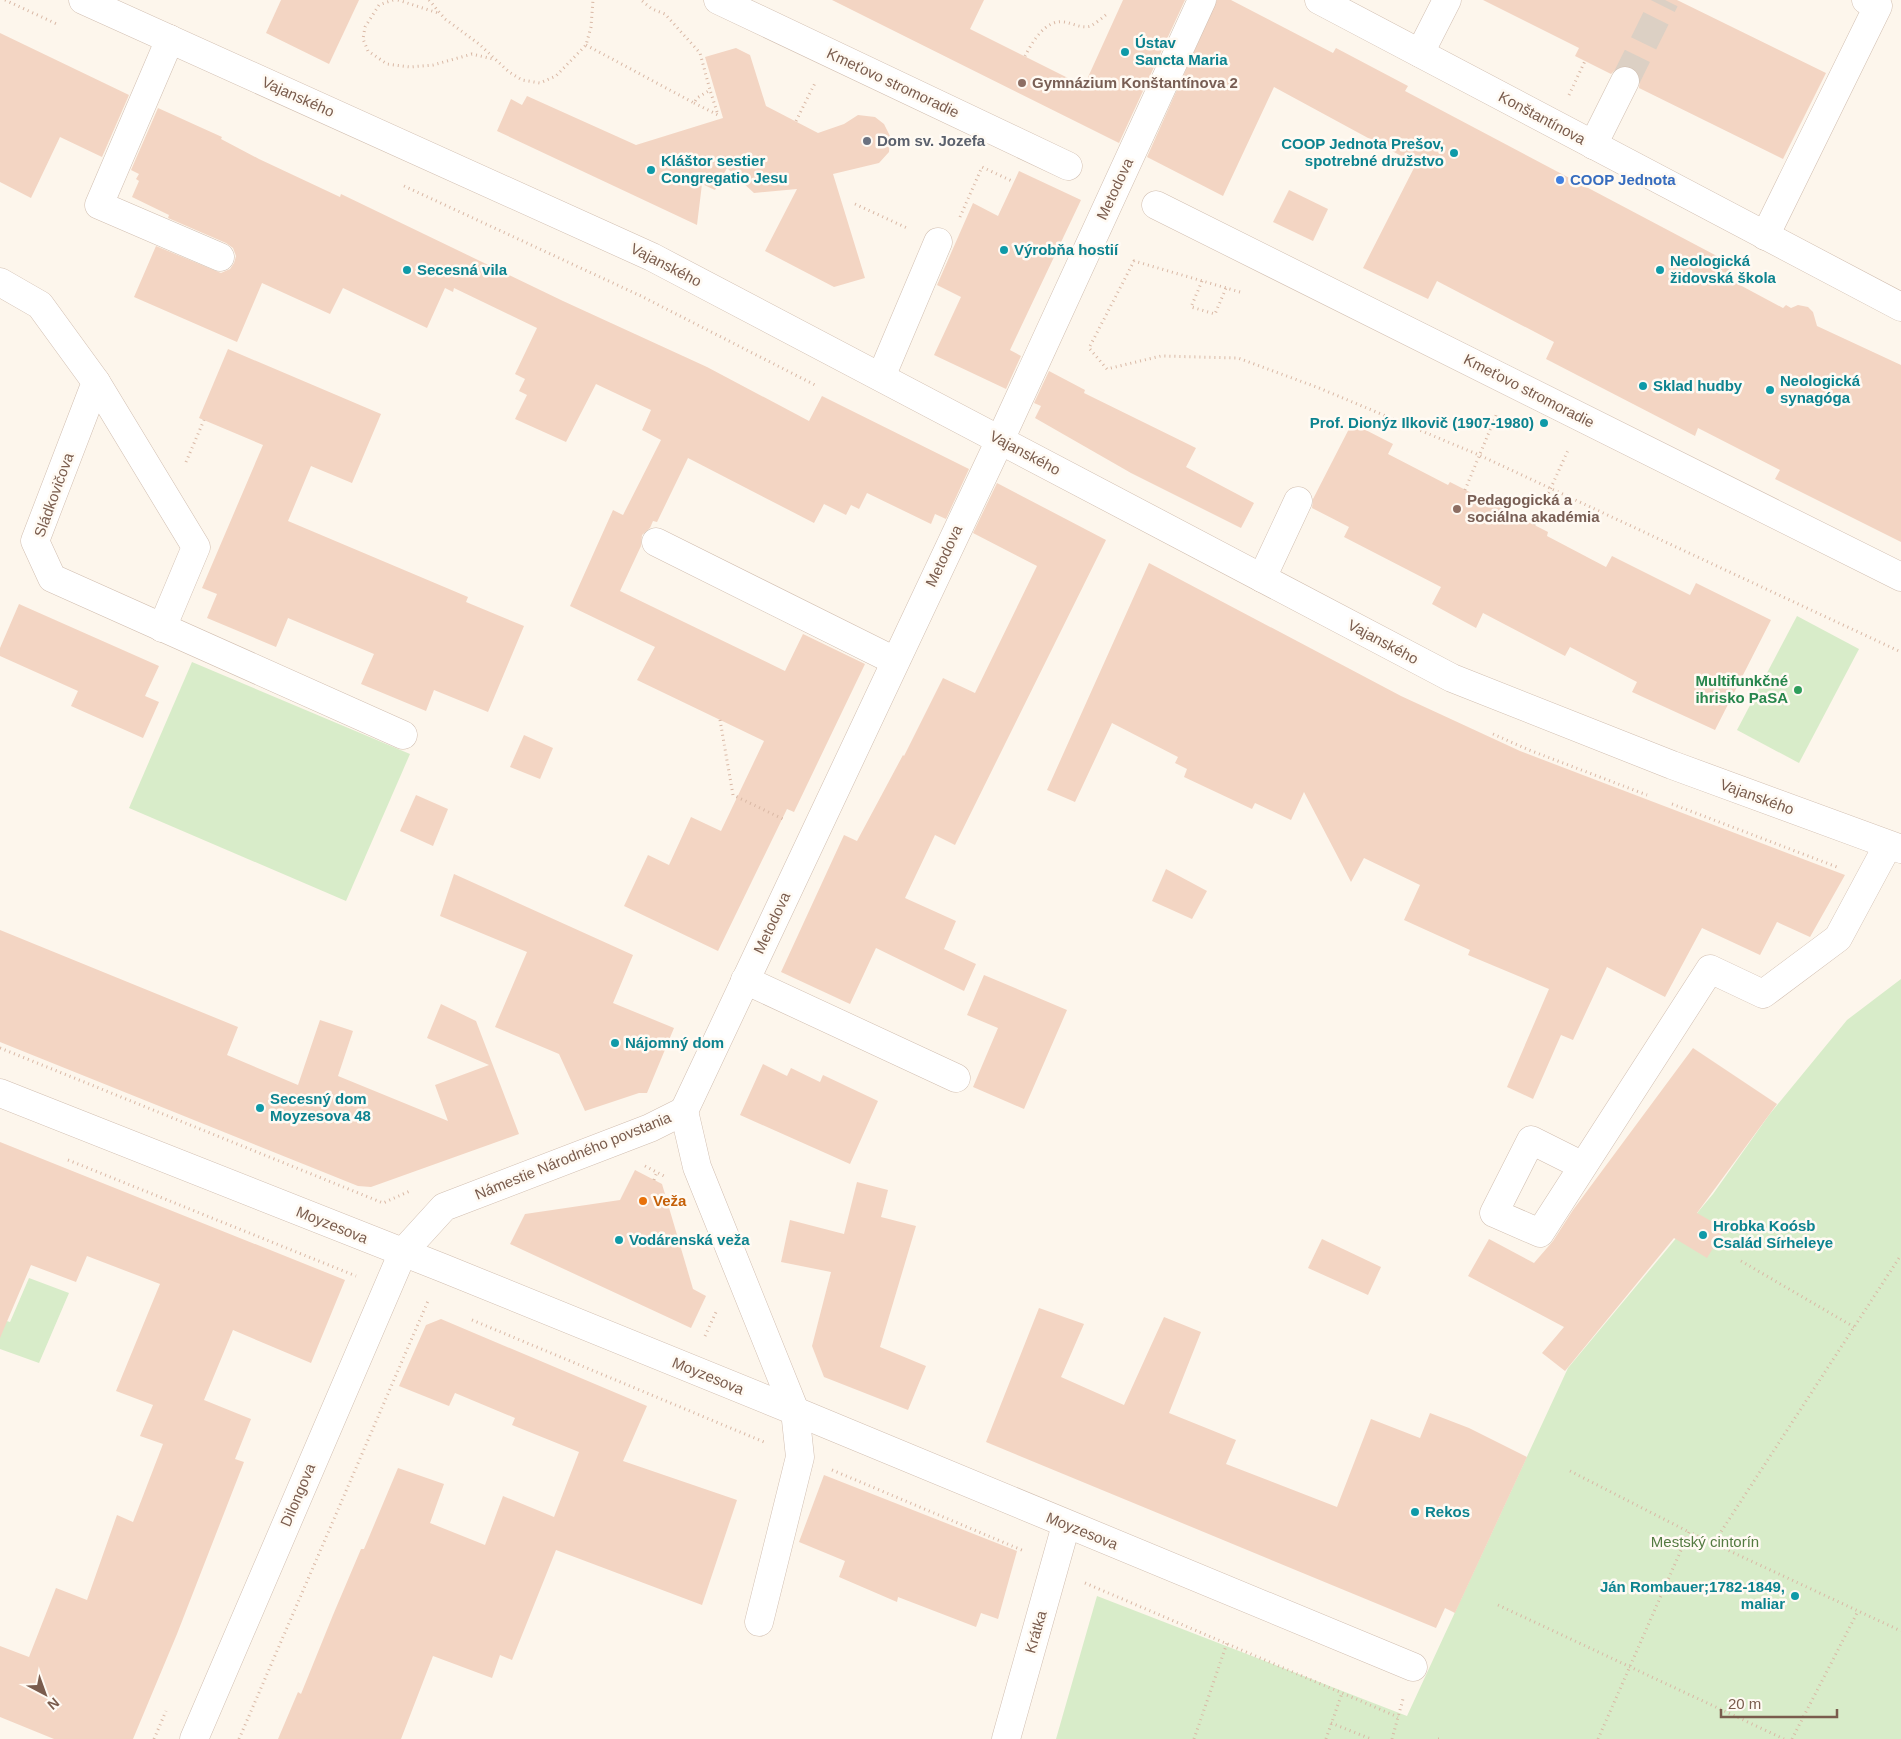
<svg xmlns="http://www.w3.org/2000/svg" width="1901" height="1739" viewBox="0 0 1901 1739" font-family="Arial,sans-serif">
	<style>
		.green { fill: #d8ecc9 }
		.building { fill: #f3d5c3 }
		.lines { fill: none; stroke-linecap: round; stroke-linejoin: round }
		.minor-tunnel { stroke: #dcd0c4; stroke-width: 28; stroke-dasharray: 28 14; stroke-linecap: butt }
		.minor-casing { stroke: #d1beb0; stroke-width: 29 }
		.path { stroke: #d9b8a5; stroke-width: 3; stroke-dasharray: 1 4; stroke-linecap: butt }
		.minor { stroke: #fff; stroke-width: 28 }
		.culture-dot { fill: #0f9aa8; stroke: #fffaf3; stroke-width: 2 }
		.education-dot { fill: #8d6e63; stroke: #fffaf3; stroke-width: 2 }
		.worship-dot { fill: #6b7280; stroke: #fffaf3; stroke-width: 2 }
		.shop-dot { fill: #3f7fe0; stroke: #fffaf3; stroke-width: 2 }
		.leisure-dot { fill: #2e9e5b; stroke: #fffaf3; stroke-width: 2 }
		.food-dot { fill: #e8710a; stroke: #fffaf3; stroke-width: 2 }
		.labels { text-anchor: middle; stroke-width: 5; stroke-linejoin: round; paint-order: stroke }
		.culture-label { font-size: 15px; font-weight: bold; fill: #0d838f; stroke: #fffaf3; text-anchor: start }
		.street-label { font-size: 15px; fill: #7a5c4d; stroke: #fffaf3 }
		.education-label { font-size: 15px; font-weight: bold; fill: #785e54; stroke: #fffaf3; text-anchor: start }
		.worship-label { font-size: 15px; font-weight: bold; fill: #5b616d; stroke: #fffaf3; text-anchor: start }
		.shop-label { font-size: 15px; font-weight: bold; fill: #366cbe; stroke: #fffaf3; text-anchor: start }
		.leisure-label { font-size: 15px; font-weight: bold; fill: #27864d; stroke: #fffaf3; text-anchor: end }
		.food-label { font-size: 15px; font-weight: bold; fill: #c56008; stroke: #fffaf3; text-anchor: start }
		.park-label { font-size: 15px; fill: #537a41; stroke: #fffaf3 }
	</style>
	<rect width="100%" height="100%" fill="#fdf6ec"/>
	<g class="green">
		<path d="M1797 616 1859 649 1799 763 1737 730Z"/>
		<path d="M192 662 410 754 346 901 129 808Z"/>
		<path d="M1901 979V1739H1056L1097 1596 1407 1716 1568 1368 1713 1194 1769 1115 1847 1020Z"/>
		<path d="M29 1278 69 1293 39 1363 0 1349V1319L10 1322Z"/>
	</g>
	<g class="building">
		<path d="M281 0H359L329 64 266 33Z"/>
		<path d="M832 0H984L970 29 1084 86 1123 0H1185L1119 143Z"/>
		<path d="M1217 0H1231L1333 53 1336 48 1408 86 1405 91 1732 264 1725 277 1783 308 1786 305 1791 308 1798 305 1808 307 1813 312 1817 326 1901 365V542L1775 479 1780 470 1698 428 1695 436 1546 359 1554 342 1437 281 1428 299 1363 268 1416 164 1274 87 1223 196 1147 157Z"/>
		<path d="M1483 0H1677L1826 73 1783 159 1639 88 1640 80 1638 73 1632 67 1624 66 1617 68 1611 74 1575 56 1579 48Z"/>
		<path d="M0 33 129 95 102 157 60 137 31 198 0 182Z"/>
		<path d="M736 48 750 55 766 106 818 133 844 124 858 115 875 117 884 124 890 136 889 152 879 163 833 174 865 278 834 287 765 251 797 189 754 193 727 168 715 190 702 184 697 225 497 131 511 99 522 105 527 96 636 145 723 118 705 57Z"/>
		<path d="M158 108 222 137 221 139 259 159 340 197 341 194 563 301 707 367 809 421 822 396 969 469 946 519 935 514 931 524 867 493 859 509 851 505 846 515 824 504 814 523 688 458 657 522 653 521 650 528 642 535 641 546 620 591 785 671 803 634 865 664 794 812 787 809 718 951 624 906 648 855 669 865 691 817 721 831 764 741 637 680 655 647 570 606 613 510 623 515 661 440 642 430 651 410 596 384 566 442 515 419 527 395 519 391 525 379 515 374 537 328 454 288 453 292 445 288 427 328 343 288 330 314 262 283 237 342 134 297 156 246 221 273 230 269 234 263 236 256 233 248 226 243 168 218 169 215 132 197 139 181 136 179 139 174 131 170Z"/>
		<path d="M1019 171 1081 200 1010 350 1021 356 1006 389 934 355 961 297 937 285 973 203 998 216Z"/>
		<path d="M1289 190 1328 209 1313 241 1273 222Z"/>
		<path d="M228 349 381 414 352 483 311 466 288 521 468 597 466 602 524 626 488 712 434 690 426 711 361 684 374 654 288 618 276 647 207 618 217 594 202 588 263 445 199 418Z"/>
		<path d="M1049 371 1085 390 1084 393 1196 448 1186 467 1254 503 1241 528 1131 473 1035 418 1041 406 1034 403Z"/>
		<path d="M1352 423 1393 444 1388 454 1448 485 1450 482 1548 532 1547 536 1606 567 1612 556 1690 595 1696 583 1771 620 1715 730 1632 692 1637 682 1570 647 1565 656 1483 613 1476 628 1432 604 1441 587 1344 537 1349 527 1312 508 1313 499Z"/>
		<path d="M997 483 1106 540 955 845 935 835 905 898 956 921 944 949 976 964 964 991 876 948 850 1004 781 972 844 835 857 841 903 755 904 756 943 678 975 693 1037 566 973 533Z"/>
		<path d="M1149 563 1401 696 1520 751 1845 875 1810 937 1777 922 1760 955 1702 928 1665 997 1607 967 1573 1040 1561 1035 1533 1099 1507 1087 1549 989 1468 955 1470 950 1404 920 1420 885 1364 858 1351 882 1304 792 1291 820 1255 803 1252 809 1184 777 1187 769 1175 763 1178 757 1112 723 1075 802 1047 790Z"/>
		<path d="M19 604 159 666 145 696 159 702 143 738 71 706 78 691 0 656V648Z"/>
		<path d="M524 735 553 748 540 779 510 767Z"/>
		<path d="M416 795 448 809 433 846 400 831Z"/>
		<path d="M1166 869 1207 891 1192 919 1152 901Z"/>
		<path d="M454 874 633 955 613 1003 674 1028 647 1093H639L585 1111 559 1054 495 1027 527 952 440 916Z"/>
		<path d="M0 930 238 1027 227 1055 298 1085 320 1020 353 1031 338 1076 448 1121 435 1085 489 1065 427 1038 441 1004 476 1021 519 1134 371 1187 358 1186 0 1042Z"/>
		<path d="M984 975 1067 1010 1024 1109 973 1087 998 1028 967 1015Z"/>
		<path d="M1693 1048 1777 1104 1697 1213 1725 1229 1707 1258 1674 1238 1565 1371 1542 1353 1564 1327 1468 1276 1489 1239 1534 1263 1553 1241 1573 1210Z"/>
		<path d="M763 1064 787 1076 791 1068 820 1082 823 1075 878 1101 850 1164 740 1115Z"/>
		<path d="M0 1142 345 1280 311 1363 233 1330 204 1400 251 1419 235 1459 244 1462 177 1634 133 1739H54L0 1717V1646L29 1657 56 1588 87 1600 117 1515 133 1522 163 1444 140 1436 153 1405 116 1391 160 1284 87 1256 76 1282 31 1265 0 1338Z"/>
		<path d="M635 1170 662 1184 693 1289 706 1296 691 1328 510 1244 525 1214 620 1200Z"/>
		<path d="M857 1182 888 1190 881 1217 916 1226 880 1347 926 1366 908 1410 824 1377 812 1346 831 1272 781 1262 790 1220 844 1234Z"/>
		<path d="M1322 1239 1381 1267 1368 1295 1308 1268Z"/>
		<path d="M1039 1308 1084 1324 1061 1377 1124 1405 1164 1317 1201 1332 1169 1413 1236 1440 1226 1464 1337 1507 1371 1419 1420 1438 1430 1413 1469 1428 1527 1457 1455 1613 1445 1608 1436 1628 986 1442Z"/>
		<path d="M441 1319 647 1406 623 1461 737 1500 702 1605 556 1550 512 1660 500 1655 492 1678 433 1656 401 1739H278L298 1692 301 1694 333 1615 361 1549H364L398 1468 444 1484 430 1523 485 1545 503 1496 554 1517 579 1452 512 1425 515 1418 455 1393 449 1406 399 1386 426 1325Z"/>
		<path d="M824 1475 1017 1551 998 1619 981 1613 976 1627 898 1597 897 1602 839 1577 845 1561 799 1542Z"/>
	</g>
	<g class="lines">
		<path class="minor-tunnel" d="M1625 81 1665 0"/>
		<g class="minor-casing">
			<g id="minor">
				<path d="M83 0 652 257 1452 678 1672 765 1901 849"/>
				<path d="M718 0 1068 166"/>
				<path d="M1319 0 1901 307"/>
				<path d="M170 39 99 205 220 257"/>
				<path d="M1420 53 1447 0"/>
				<path d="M1593 145 1625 81"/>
				<path d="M1156 205 1901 577"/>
				<path d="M1765 236 1878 6 1866 0"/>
				<path d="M0 282 40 305 96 382 35 541 52 578 403 735"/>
				<path d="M881 377 938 242"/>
				<path d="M96 382 196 547 162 628"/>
				<path d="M656 542 895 661"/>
				<path d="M1262 578 1298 501"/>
				<path d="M745 980 956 1078"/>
				<path d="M0 1093 443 1268 795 1411 1413 1667"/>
				<path d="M684 1111 1000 440 1202 0"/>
				<path d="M684 1111 697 1167 795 1411 800 1457 759 1622"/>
				<path d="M1583 1166 1531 1140 1494 1213 1540 1233 1710 969 1763 994 1838 938 1888 845"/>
				<path d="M194 1739 403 1252 444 1207 650 1128 684 1111"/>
				<path d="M1006 1739 1066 1525"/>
			</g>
		</g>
		<g class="path">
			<path d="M5 0 59 25"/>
			<path d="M393 0 379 5 365 27 363 39 368 51 387 64 410 67 433 65 472 54 493 59"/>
			<path d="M398 0 438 13"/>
			<path d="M429 0 445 19 479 44 509 72 522 80 540 83 556 76 586 45 591 27 593 0"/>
			<path d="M586 45 694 103 697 98 710 90 700 53 665 14 652 9 641 0"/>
			<path d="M1025 56C1032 43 1045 19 1064 22 1073 23 1081 29 1091 26 1096 23 1102 18 1107 14"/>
			<path d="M1569 95 1585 61"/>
			<path d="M694 103 718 115 710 90"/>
			<path d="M796 121 815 83"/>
			<path d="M404 186 641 296 815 385"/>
			<path d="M855 204 907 228"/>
			<path d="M960 217 982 167 1014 182"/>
			<path d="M1202 281 1191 307 1215 314 1226 288"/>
			<path d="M1240 292 1134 261 1089 348 1107 369 1161 356 1238 358 1319 388 1479 455 1901 652"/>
			<path d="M186 462 204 420"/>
			<path d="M1465 490 1497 413"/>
			<path d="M1534 525 1569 448"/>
			<path d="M720 720 733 795 783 819"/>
			<path d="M1493 734 1529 750 1647 795"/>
			<path d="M1672 804 1837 867"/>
			<path d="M0 1048 383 1203 410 1191"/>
			<path d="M68 1160 356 1276"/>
			<path d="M645 1166 664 1176"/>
			<path d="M654 1180 657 1172"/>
			<path d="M1741 1261 1854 1327"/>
			<path d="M472 1320 764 1442"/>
			<path d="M705 1336 717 1310"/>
			<path d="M832 1470 1024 1551"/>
			<path d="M1570 1471 1689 1532"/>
			<path d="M1713 1544 1901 1255"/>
			<path d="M1085 1583 1398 1717"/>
			<path d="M1498 1605 1784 1739"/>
			<path d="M1331 1723 1371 1739"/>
			<path d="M154 1739 166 1711"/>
			<path d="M239 1739 428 1301"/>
			<path d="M1194 1739 1227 1643"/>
			<path d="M1326 1739 1342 1693"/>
			<path d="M1392 1739 1403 1699"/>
			<path d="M1438 1739H1439"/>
			<path d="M1598 1739 1689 1532 1901 1631"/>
			<path d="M1792 1739 1858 1611"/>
		</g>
		<use href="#minor" class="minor"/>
	</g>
	<g class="culture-dot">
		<circle cx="1125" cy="52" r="5"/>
		<circle cx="1454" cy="153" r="5"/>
		<circle cx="651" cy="170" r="5"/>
		<circle cx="1004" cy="250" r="5"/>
		<circle cx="407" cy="270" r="5"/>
		<circle cx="1660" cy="270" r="5"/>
		<circle cx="1643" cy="386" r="5"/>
		<circle cx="1770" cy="390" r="5"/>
		<circle cx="1544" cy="423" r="5"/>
		<circle cx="615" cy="1043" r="5"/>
		<circle cx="260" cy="1108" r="5"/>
		<circle cx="1703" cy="1235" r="5"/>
		<circle cx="619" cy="1240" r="5"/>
		<circle cx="1415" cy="1512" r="5"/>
		<circle cx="1795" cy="1596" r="5"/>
	</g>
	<g class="education-dot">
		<circle cx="1022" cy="83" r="5"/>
		<circle cx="1457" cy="509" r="5"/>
	</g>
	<circle class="worship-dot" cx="867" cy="141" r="5"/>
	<circle class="shop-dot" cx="1560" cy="180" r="5"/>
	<circle class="leisure-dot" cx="1798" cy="690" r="5"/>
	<circle class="food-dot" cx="643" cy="1201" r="5"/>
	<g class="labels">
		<g class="culture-label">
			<text x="1135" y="48">Ústav<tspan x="1135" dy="17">Sancta Maria</tspan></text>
			<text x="1444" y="149" text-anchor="end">COOP Jednota Prešov,<tspan x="1444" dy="17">spotrebné družstvo</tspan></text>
			<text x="661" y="166">Kláštor sestier<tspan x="661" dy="17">Congregatio Jesu</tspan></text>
			<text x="1014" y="255">Výrobňa hostií</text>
			<text x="1670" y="266">Neologická<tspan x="1670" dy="17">židovská škola</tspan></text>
			<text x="417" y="275">Secesná vila</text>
			<text x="1780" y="386">Neologická<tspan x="1780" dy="17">synagóga</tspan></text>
			<text x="1653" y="391">Sklad hudby</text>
			<text x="1534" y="428" text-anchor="end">Prof. Dionýz Ilkovič (1907-1980)</text>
			<text x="625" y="1048">Nájomný dom</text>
			<text x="270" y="1104">Secesný dom<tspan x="270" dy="17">Moyzesova 48</tspan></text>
			<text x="1713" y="1231">Hrobka Koósb<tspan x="1713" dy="17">Család Sírheleye</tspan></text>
			<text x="629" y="1245">Vodárenská veža</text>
			<text x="1425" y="1517">Rekos</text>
			<text x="1785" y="1592" text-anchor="end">Ján Rombauer;1782-1849,<tspan x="1785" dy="17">maliar</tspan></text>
		</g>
		<g class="street-label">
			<text transform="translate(893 83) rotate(25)" y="5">Kmeťovo stromoradie</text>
			<text transform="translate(298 97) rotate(24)" y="5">Vajanského</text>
			<text transform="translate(1542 118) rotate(28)" y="5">Konštantínova</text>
			<text transform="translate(1115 189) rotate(-65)" y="5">Metodova</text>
			<text transform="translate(666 265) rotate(27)" y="5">Vajanského</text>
			<text transform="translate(1529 391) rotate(27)" y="5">Kmeťovo stromoradie</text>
			<text transform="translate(1025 453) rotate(28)" y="5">Vajanského</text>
			<text transform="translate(54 495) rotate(-70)" y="5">Sládkovičova</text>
			<text transform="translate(944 556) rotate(-65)" y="5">Metodova</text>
			<text transform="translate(1383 642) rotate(28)" y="5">Vajanského</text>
			<text transform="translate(1757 797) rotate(20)" y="5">Vajanského</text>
			<text transform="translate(772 923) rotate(-65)" y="5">Metodova</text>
			<text transform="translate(573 1156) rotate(-22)" y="5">Námestie Národného povstania</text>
			<text transform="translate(332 1225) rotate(22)" y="5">Moyzesova</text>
			<text transform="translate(708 1376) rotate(22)" y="5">Moyzesova</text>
			<text transform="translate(298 1495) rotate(-67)" y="5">Dilongova</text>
			<text transform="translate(1082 1531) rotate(22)" y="5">Moyzesova</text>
			<text transform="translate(1036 1632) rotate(-74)" y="5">Krátka</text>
		</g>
		<g class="education-label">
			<text x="1032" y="88">Gymnázium Konštantínova 2</text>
			<text x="1467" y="505">Pedagogická a<tspan x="1467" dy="17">sociálna akadémia</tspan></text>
		</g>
		<g class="worship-label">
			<text x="877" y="146">Dom sv. Jozefa</text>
		</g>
		<g class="shop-label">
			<text x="1570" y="185">COOP Jednota</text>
		</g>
		<g class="leisure-label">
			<text x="1788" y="686">Multifunkčné<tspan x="1788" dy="17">ihrisko PaSA</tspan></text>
		</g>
		<g class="food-label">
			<text x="653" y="1206">Veža</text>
		</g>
		<g class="park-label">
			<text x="1705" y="1547">Mestský cintorín</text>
		</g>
	</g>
	<g transform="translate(45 1694) rotate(139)" stroke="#fffaf3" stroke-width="4" paint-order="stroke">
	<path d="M0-4L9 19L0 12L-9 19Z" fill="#7a5c4d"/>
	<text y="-8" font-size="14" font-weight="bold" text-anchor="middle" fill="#7a5c4d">N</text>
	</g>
	<path d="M1721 1709v8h116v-8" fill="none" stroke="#7a5c4d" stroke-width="2.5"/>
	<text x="1728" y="1709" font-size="15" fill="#7a5c4d" stroke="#fffaf3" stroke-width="4" paint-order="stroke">20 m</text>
</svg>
